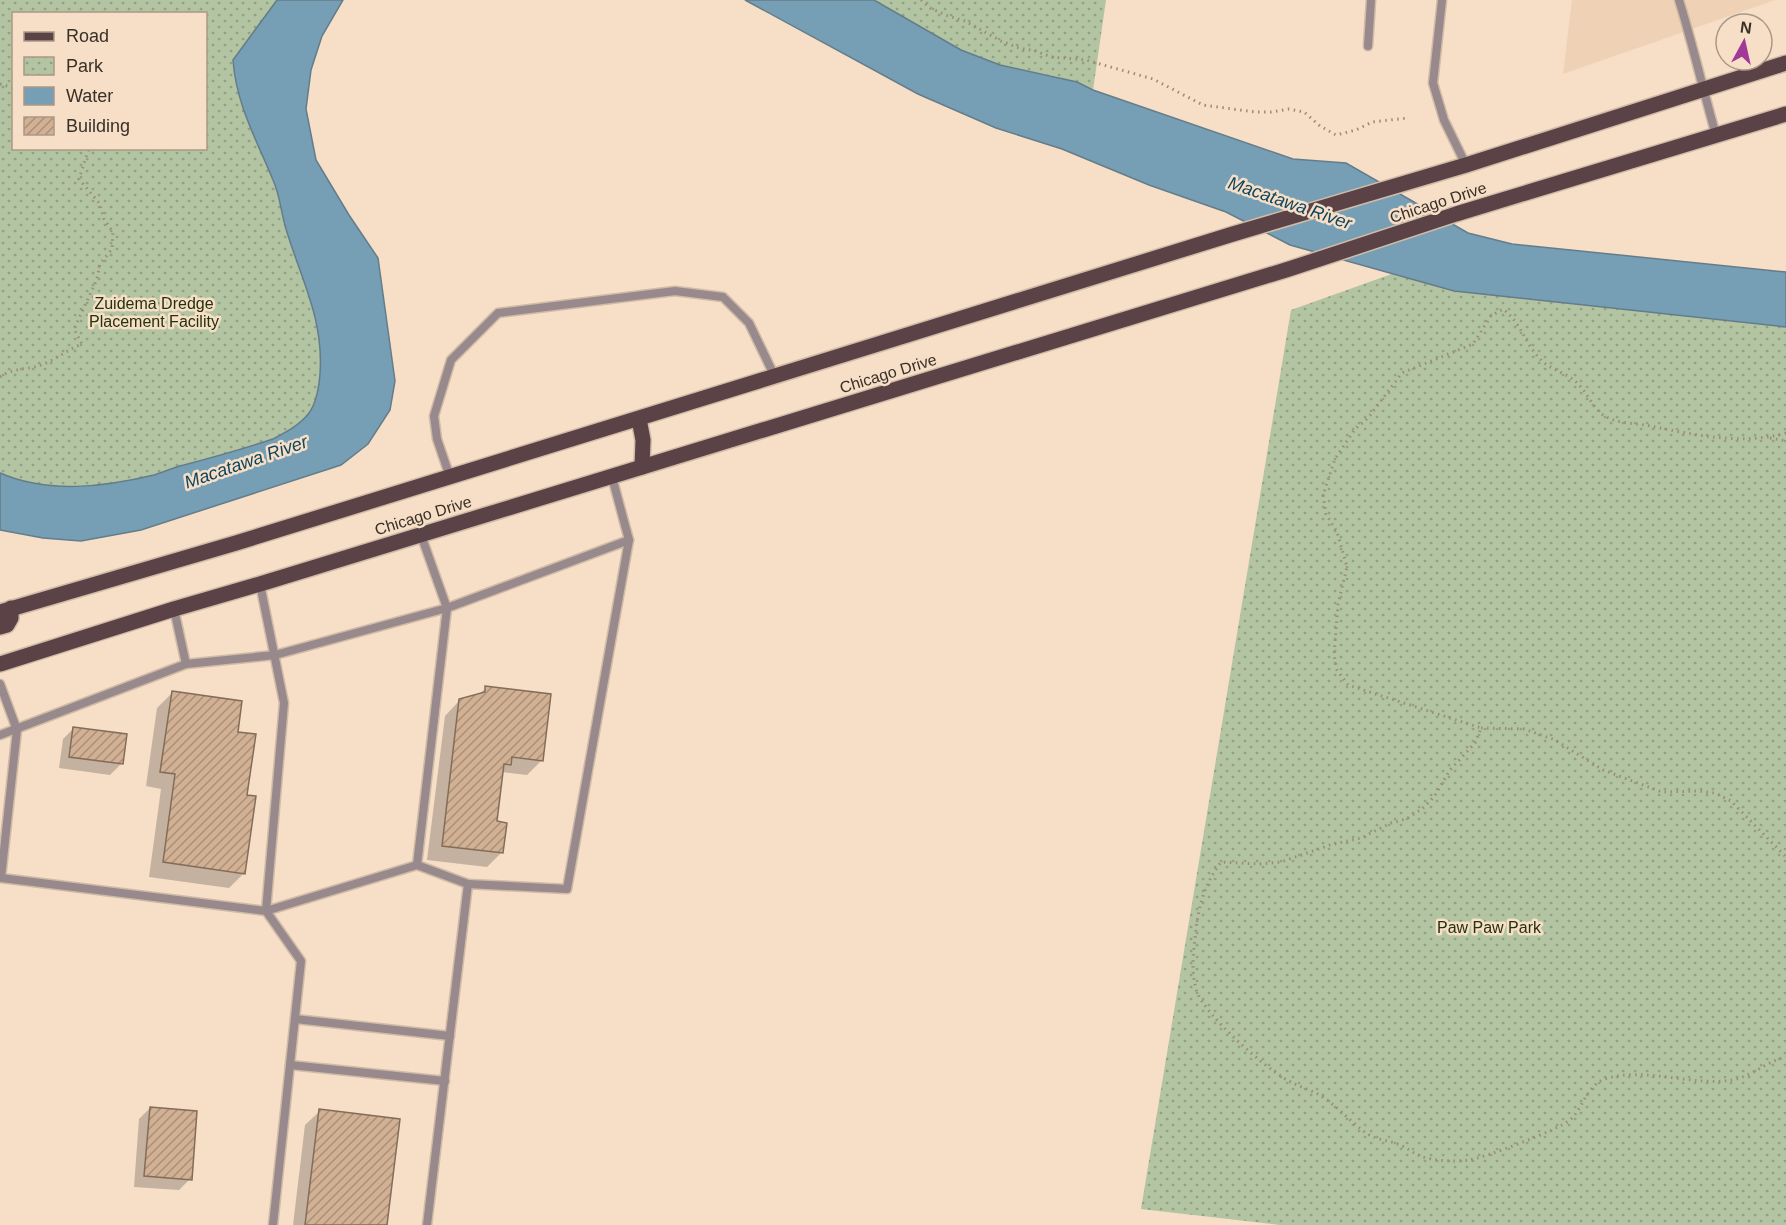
<svg xmlns="http://www.w3.org/2000/svg" width="1786" height="1225" viewBox="0 0 1786 1225" font-family="Helvetica,sans-serif">
	<style>
		.built { fill: #efd2b6 }
		.park { fill: url(#park-dots); fill-rule: evenodd }
		.water { fill: #769eb4; stroke: #647d8a; stroke-width: 1.5 }
		.shadow { fill: #0003 }
		.building { fill: url(#building-hatch); stroke: #836d59; stroke-width: 1.5 }
		.lines { fill: none; stroke-linecap: round; stroke-linejoin: round }
		.lane-casing { stroke: #d0bba7; stroke-width: 11 }
		.primary-casing { stroke: #d0bba7; stroke-width: 18 }
		.path { stroke: #9c8b7b; stroke-width: 3; stroke-dasharray: 1.5 4.5; stroke-linecap: butt }
		.lane { stroke: #98898c; stroke-width: 8 }
		.primary { stroke: #5a4247; stroke-width: 15 }
		.labels { text-anchor: middle; stroke-width: 5; stroke-linejoin: round; paint-order: stroke }
		.street-label { font-size: 16px; fill: #393027; stroke: #f6dec7 }
		.park-label { font-size: 16px; fill: #22340a; stroke: #f6dec7 }
		.water-label { font-size: 18px; font-style: italic; fill: #0e455d; stroke: #f6dec7 }
	</style>
	<defs>
		<pattern id="park-dots" width="8" height="8" patternUnits="userSpaceOnUse" patternTransform="scale(1.5)"><rect width="8" height="8" fill="#b2c4a1"/><path d="M2 2h.1M6 6h.1" fill="none" stroke="#92a083" stroke-width="1.8" stroke-linecap="round"/></pattern>
		<pattern id="building-hatch" width="6" height="6" patternUnits="userSpaceOnUse" patternTransform="scale(1.5)"><rect width="6" height="6" fill="#d1b093"/><path d="M-1 1l2-2M0 6l6-6M5 7l2-2" fill="none" stroke="#ab9078"/></pattern>
	</defs>
	<rect width="100%" height="100%" fill="#f6dec7"/>
	<path class="built" d="M1572 0H1775L1563 74Z"/>
	<g class="park">
		<path d="M0 0H277L233 61C236 103 257 142 273 180 280 197 282 216 287 233 291 246 297 258 302 271 314 304 322 338 320 373 319 386 317 401 310 412 290 441 228 454 195 462 182 465 169 470 156 474 107 488 47 494 0 473ZM14 14H206V148H14Z"/>
		<path d="M874 0H1106L1093 90C1064 75 1032 73 1000 65 955 53 914 23 874 0Z"/>
		<path d="M1442 256 1786 304V1225H1280L1141 1209 1291 310Z"/>
	</g>
	<g class="water">
		<path d="M277 0H343L322 36 311 70 306 109 316 160 349 215 378 258 395 381 390 410 368 444 341 465 141 530 81 541 43 538 0 530V473C48 494 104 487 154 475 164 472 174 467 184 465 214 457 243 449 273 439 286 432 300 425 309 413 317 402 319 386 320 374 324 319 301 279 286 229 281 213 280 195 273 180 257 141 236 104 233 60Z"/>
		<path d="M745 0H874L961 50 1000 65 1077 82 1093 90 1293 159 1346 163 1468 233 1512 244 1786 272V327L1454 291 1290 245 1226 212 1149 185 1062 149 996 128 918 94Z"/>
	</g>
	<g class="shadow">
		<path d="M486 688 542 760 527 775 502 772 495 823 502 852 487 867 427 860 445 716 460 700 478 695Z"/>
		<path d="M172 693 236 733 246 796 244 873 229 888 149 877 161 789 146 786 157 708Z"/>
		<path d="M74 728 121 764 110 775 59 768 63 739Z"/>
		<path d="M150 1108 190 1179 179 1190 134 1187 139 1119Z"/>
		<path d="M320 1111 386 1225H293L305 1125Z"/>
	</g>
	<g class="building">
		<path d="M485 686 551 694 543 761 512 757 511 765 504 764 497 821 507 823 503 853 442 846 459 699 485 692Z"/>
		<path d="M172 691 242 701 238 732 256 734 247 795 256 796 245 874 163 862 175 774 160 772Z"/>
		<path d="M73 727 127 734 123 764 69 757Z"/>
		<path d="M150 1107 197 1111 192 1180 144 1176Z"/>
		<path d="M319 1109 400 1119 387 1225H305Z"/>
	</g>
	<g class="lines">
		<g class="lane-casing">
			<g id="lane">
				<path d="M1442 0 1433 83 1444 120 1466 165"/>
				<path d="M1679 0C1693 45 1703 90 1716 135"/>
				<path d="M1368 46 1371 0"/>
				<path d="M450 477 437 439 434 416 451 360 498 313 675 291 723 297 749 323 775 377"/>
				<path d="M260 584 284 703 266 911 417 865 468 884"/>
				<path d="M174 609 186 664"/>
				<path d="M0 684 17 730 1 878 266 911 301 961 273 1225"/>
				<path d="M0 735 186 664 275 655 447 608 629 540"/>
				<path d="M417 865 447 608 421 535"/>
				<path d="M295 1019 450 1036"/>
				<path d="M290 1065 445 1081"/>
				<path d="M427 1225 468 884 567 889 629 540 612 477"/>
			</g>
		</g>
		<g class="primary-casing">
			<g id="primary">
				<path d="M639 419 643 440 642 467"/>
				<path d="M0 612 236 543 1233 234 1466 165 1786 63"/>
				<path d="M0 627 7 625 11 618V608"/>
				<path d="M0 664 174 609 260 584 1289 269 1456 214 1786 114"/>
			</g>
		</g>
		<g class="path">
			<path d="M921 0 930 8 948 16 965 21 1001 41 1019 48 1036 51 1051 57 1086 60 1153 79 1203 105 1255 112H1271L1289 109 1304 112 1320 126 1336 135 1356 130 1372 122 1408 118"/>
			<path d="M0 84 14 88"/>
			<path d="M0 377C12 368 25 370 38 366 53 362 66 350 82 344L74 329 97 279 100 264 112 249 113 232 104 219 100 204 79 179 89 148"/>
			<path d="M1786 433C1740 446 1691 434 1645 425 1631 423 1613 423 1602 414 1592 406 1587 393 1579 385 1569 373 1552 371 1541 360 1525 344 1522 324 1503 309L1491 316 1473 344 1402 373 1368 418 1355 429 1335 459 1323 495 1326 514 1337 532 1347 567 1338 604 1334 655 1337 670 1348 685 1481 728 1475 743 1450 770 1434 797 1422 809 1406 819 1391 823 1361 838 1330 845 1281 862 1259 864 1221 862C1203 886 1198 909 1195 938 1193 956 1191 974 1197 992 1207 1017 1263 1066 1287 1080 1299 1087 1313 1090 1324 1098 1339 1108 1351 1122 1366 1133 1376 1140 1389 1140 1400 1145 1407 1148 1413 1153 1420 1156 1434 1161 1454 1162 1469 1160 1484 1158 1560 1129 1570 1120 1584 1107 1586 1086 1605 1079 1644 1066 1693 1087 1732 1080 1751 1077 1767 1061 1786 1057"/>
			<path d="M1770 438 1786 441"/>
			<path d="M1481 728 1524 729 1555 740 1603 770 1662 792 1698 791 1715 793 1731 801 1786 857"/>
		</g>
		<use href="#lane" class="lane"/>
		<use href="#primary" class="primary"/>
	</g>
	<g class="labels">
		<g class="street-label">
			<text transform="translate(1438 202) rotate(-18)" y="6">Chicago Drive</text>
			<text transform="translate(888 373) rotate(-17)" y="6">Chicago Drive</text>
			<text transform="translate(423 515) rotate(-17)" y="6">Chicago Drive</text>
		</g>
		<g class="park-label">
			<text x="154" y="309">Zuidema Dredge<tspan x="154" dy="18">Placement Facility</tspan></text>
			<text x="1489" y="933">Paw Paw Park</text>
		</g>
		<g class="water-label">
			<text transform="translate(1290 203) rotate(19)" y="6">Macatawa River</text>
			<text transform="translate(246 462) rotate(-19)" y="6">Macatawa River</text>
		</g>
	</g>
	<rect x="12" y="12" width="195" height="138" fill="#f6dec7" stroke="#aa9887" stroke-width="1.5"/>
	<rect x="24" y="32" width="30" height="9" fill="#5a4247" stroke="#aa9887" stroke-width="1.5"/>
	<text x="66" y="42" font-size="18" fill="#393027">Road</text>
	<rect x="24" y="57" width="30" height="18" fill="url(#park-dots)" stroke="#aa9887" stroke-width="1.5"/>
	<text x="66" y="72" font-size="18" fill="#393027">Park</text>
	<rect x="24" y="87" width="30" height="18" fill="#769eb4" stroke="#aa9887" stroke-width="1.5"/>
	<text x="66" y="102" font-size="18" fill="#393027">Water</text>
	<rect x="24" y="117" width="30" height="18" fill="url(#building-hatch)" stroke="#aa9887" stroke-width="1.5"/>
	<text x="66" y="132" font-size="18" fill="#393027">Building</text>
	<g transform="translate(1744 42) rotate(8)"><circle r="28" fill="#f6dec7" stroke="#aa9887" stroke-width="1.5"/>
	<path d="M0-4.5L10 22L0 15L-10 22Z" fill="#a23898"/>
	<text y="-9" font-size="16" font-weight="bold" text-anchor="middle" fill="#393027">N</text>
	</g>
</svg>
